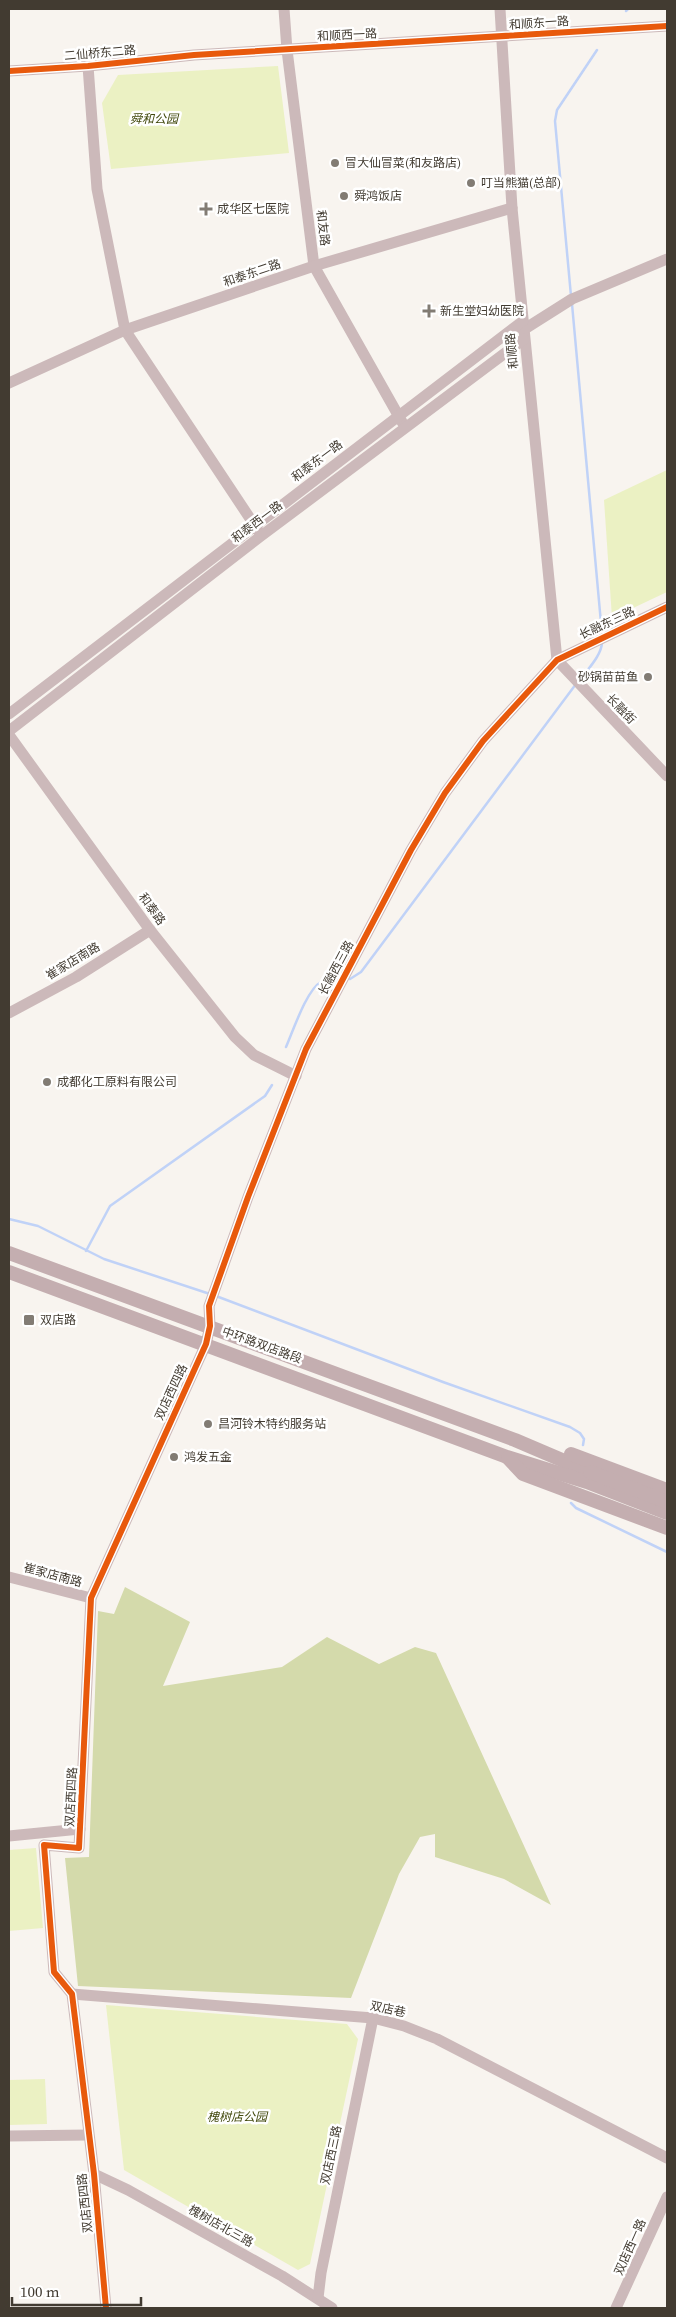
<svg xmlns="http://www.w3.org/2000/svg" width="676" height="2317" viewBox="0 0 676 2317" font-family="'Source Serif 4','Noto Sans SC',serif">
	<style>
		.green { fill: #ebf1c3 }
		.forest { fill: #d4daab }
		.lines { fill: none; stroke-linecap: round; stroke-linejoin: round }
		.stream { stroke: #c0d2f7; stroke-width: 2.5 }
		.minor { stroke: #ccb9ba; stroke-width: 11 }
		.major { stroke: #c4aeb0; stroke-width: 14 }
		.major-bridge { stroke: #c4aeb0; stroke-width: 14 }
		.cycleway-casing { stroke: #fff; stroke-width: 9 }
		.cycleway { stroke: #e8590c; stroke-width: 6 }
		.poi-dot { fill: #827c74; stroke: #fff; stroke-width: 2 }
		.labels { text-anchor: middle; stroke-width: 5; stroke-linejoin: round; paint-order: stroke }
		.street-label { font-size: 12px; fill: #423b31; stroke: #fff }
		.park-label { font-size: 12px; font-style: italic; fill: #434a0f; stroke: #fff }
		.poi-label { font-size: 12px; fill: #423b31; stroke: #fff; text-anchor: start }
	</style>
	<rect width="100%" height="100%" fill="#f8f4ef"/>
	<g class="green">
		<path d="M278 66 289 153 111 169 102 103 118 75Z"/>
		<path d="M667 470V592L612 618 604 500Z"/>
		<path d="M36 1848 43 1928 9 1931V1850Z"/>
		<path d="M106 2005 347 2024 358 2039 310 2264 298 2270 124 2170Z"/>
		<path d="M45 2079 47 2124 9 2125V2080Z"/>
	</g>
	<path class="forest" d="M125 1587 190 1622 163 1686 282 1667 327 1637 379 1664 415 1647 436 1653 551 1905 504 1879 435 1857V1834L420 1837 399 1874 351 1998 78 1986 65 1858 89 1857 98 1611 114 1614Z"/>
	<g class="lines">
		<g class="stream">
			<path d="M626 11 628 9"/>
			<path d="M571 296 555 121 557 110 597 50"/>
			<path d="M572 304 602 634"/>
			<path d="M580 680C587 670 602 655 602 642"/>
			<path d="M350 979 361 972 370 960 576 684"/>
			<path d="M286 1047C293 1031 307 989 321 982 327 979 331 979 337 979"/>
			<path d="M9 1219 38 1226 104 1259 210 1294"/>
			<path d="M86 1251 110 1206 265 1096 272 1085"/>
			<path d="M216 1296 443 1382 570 1427 580 1433 584 1439 583 1445"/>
			<path d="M571 1503 576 1508 667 1552"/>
		</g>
		<g class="minor">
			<path d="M284 9 287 50 314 266 402 422"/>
			<path d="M500 9 512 208 557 660"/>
			<path d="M88 66 97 189 125 330 259 532"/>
			<path d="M9 71 88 66 194 55 667 26"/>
			<path d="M523 330 572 299 667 259"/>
			<path d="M9 383 125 330 314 266 512 208"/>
			<path d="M557 660 667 776"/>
			<path d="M9 714 523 321"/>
			<path d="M9 731 261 536 524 339"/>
			<path d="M9 735 150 930 235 1037 254 1055 296 1076"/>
			<path d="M9 1013 76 977 150 930"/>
			<path d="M9 1577 91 1598"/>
			<path d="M9 1836 80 1829"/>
			<path d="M72 1994 373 2018 404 2026 437 2039 667 2158"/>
			<path d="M9 2136 88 2135"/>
			<path d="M94 2174 128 2190 282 2276 332 2308"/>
			<path d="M318 2298 321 2273 373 2018"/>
			<path d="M106 2308 94 2174 72 1994 54 1972 44 1845 79 1848 91 1598 206 1344 210 1326 209 1306 248 1197 306 1049 411 850 445 793 483 741 557 660 667 607"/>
			<path d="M616 2308 667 2197"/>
		</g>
		<g class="major">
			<path d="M9 1253 515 1440 590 1472"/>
			<path d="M9 1272 507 1457 587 1482 667 1513"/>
			<path d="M571 1454 667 1490"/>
			<path d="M508 1458 523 1474 667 1528"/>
		</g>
		<path class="major-bridge" d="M590 1472 667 1502"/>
		<g class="cycleway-casing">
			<g id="cycleway">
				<path d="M9 71 88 66 194 55 667 26"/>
				<path d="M106 2308 94 2174 72 1994 54 1972 44 1845 79 1848 91 1598 206 1344 210 1326 209 1306 248 1197 306 1049 411 850 445 793 483 741 557 660 667 607"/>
			</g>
		</g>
		<use href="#cycleway" class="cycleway"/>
	</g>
	<g class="poi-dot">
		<circle cx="335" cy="163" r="5"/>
		<circle cx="471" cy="183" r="5"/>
		<circle cx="344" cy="196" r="5"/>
		<path d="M203.5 201.5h5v5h5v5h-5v5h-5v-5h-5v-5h5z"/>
		<path d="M426.5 303.5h5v5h5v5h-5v5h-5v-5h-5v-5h5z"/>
		<circle cx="648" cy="677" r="5"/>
		<circle cx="47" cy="1082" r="5"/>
		<rect x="23" y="1314" width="12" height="12" rx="2.5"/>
		<circle cx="208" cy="1424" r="5"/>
		<circle cx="174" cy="1457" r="5"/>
	</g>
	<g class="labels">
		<g class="street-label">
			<text transform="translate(539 23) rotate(-4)" y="4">和顺东一路</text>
			<text transform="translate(347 35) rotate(-3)" y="4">和顺西一路</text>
			<text transform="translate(100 53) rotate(-5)" y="4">二仙桥东二路</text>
			<text transform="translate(323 228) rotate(83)" y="4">和友路</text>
			<text transform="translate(252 273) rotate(-19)" y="4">和泰东二路</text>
			<text transform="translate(512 351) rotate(-96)" y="4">和顺路</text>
			<text transform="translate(317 461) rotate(-37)" y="4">和泰东一路</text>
			<text transform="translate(257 522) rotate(-37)" y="4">和泰西一路</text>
			<text transform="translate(607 623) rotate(-25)" y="4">长融东三路</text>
			<text transform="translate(621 709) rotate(46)" y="4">长融街</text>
			<text transform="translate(152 909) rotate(54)" y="4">和泰路</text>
			<text transform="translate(73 961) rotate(-31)" y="4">崔家店南路</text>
			<text transform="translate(336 968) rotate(-62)" y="4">长融西三路</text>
			<text transform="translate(262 1345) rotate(20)" y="4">中环路双店路段</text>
			<text transform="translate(171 1392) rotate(-65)" y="4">双店西四路</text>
			<text transform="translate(53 1575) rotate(15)" y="4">崔家店南路</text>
			<text transform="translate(71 1797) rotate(-87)" y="4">双店西四路</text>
			<text transform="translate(388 2009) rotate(12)" y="4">双店巷</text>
			<text transform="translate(331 2155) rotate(-78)" y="4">双店西三路</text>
			<text transform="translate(85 2203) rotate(-96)" y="4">双店西四路</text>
			<text transform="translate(221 2226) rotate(29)" y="4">槐树店北三路</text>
			<text transform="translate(630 2247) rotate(-66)" y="4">双店西一路</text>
		</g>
		<g class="park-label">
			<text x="154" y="123">舜和公园</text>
			<text x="237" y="2121">槐树店公园</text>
		</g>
		<g class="poi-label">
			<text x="345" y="167">冒大仙冒菜(和友路店)</text>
			<text x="481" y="187">叮当熊猫(总部)</text>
			<text x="354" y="200">舜鸿饭店</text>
			<text x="217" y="213">成华区七医院</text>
			<text x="440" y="315">新生堂妇幼医院</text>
			<text x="638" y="681" text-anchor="end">砂锅苗苗鱼</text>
			<text x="57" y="1086">成都化工原料有限公司</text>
			<text x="40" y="1324">双店路</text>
			<text x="218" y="1428">昌河铃木特约服务站</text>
			<text x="184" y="1461">鸿发五金</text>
		</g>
	</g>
	<rect width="676" height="2317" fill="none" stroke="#423b31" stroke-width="20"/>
	<path d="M12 2297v8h129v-8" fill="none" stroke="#423b31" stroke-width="2.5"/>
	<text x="20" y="2297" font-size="15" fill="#423b31" stroke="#ffffff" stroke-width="4" paint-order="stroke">100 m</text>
</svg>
